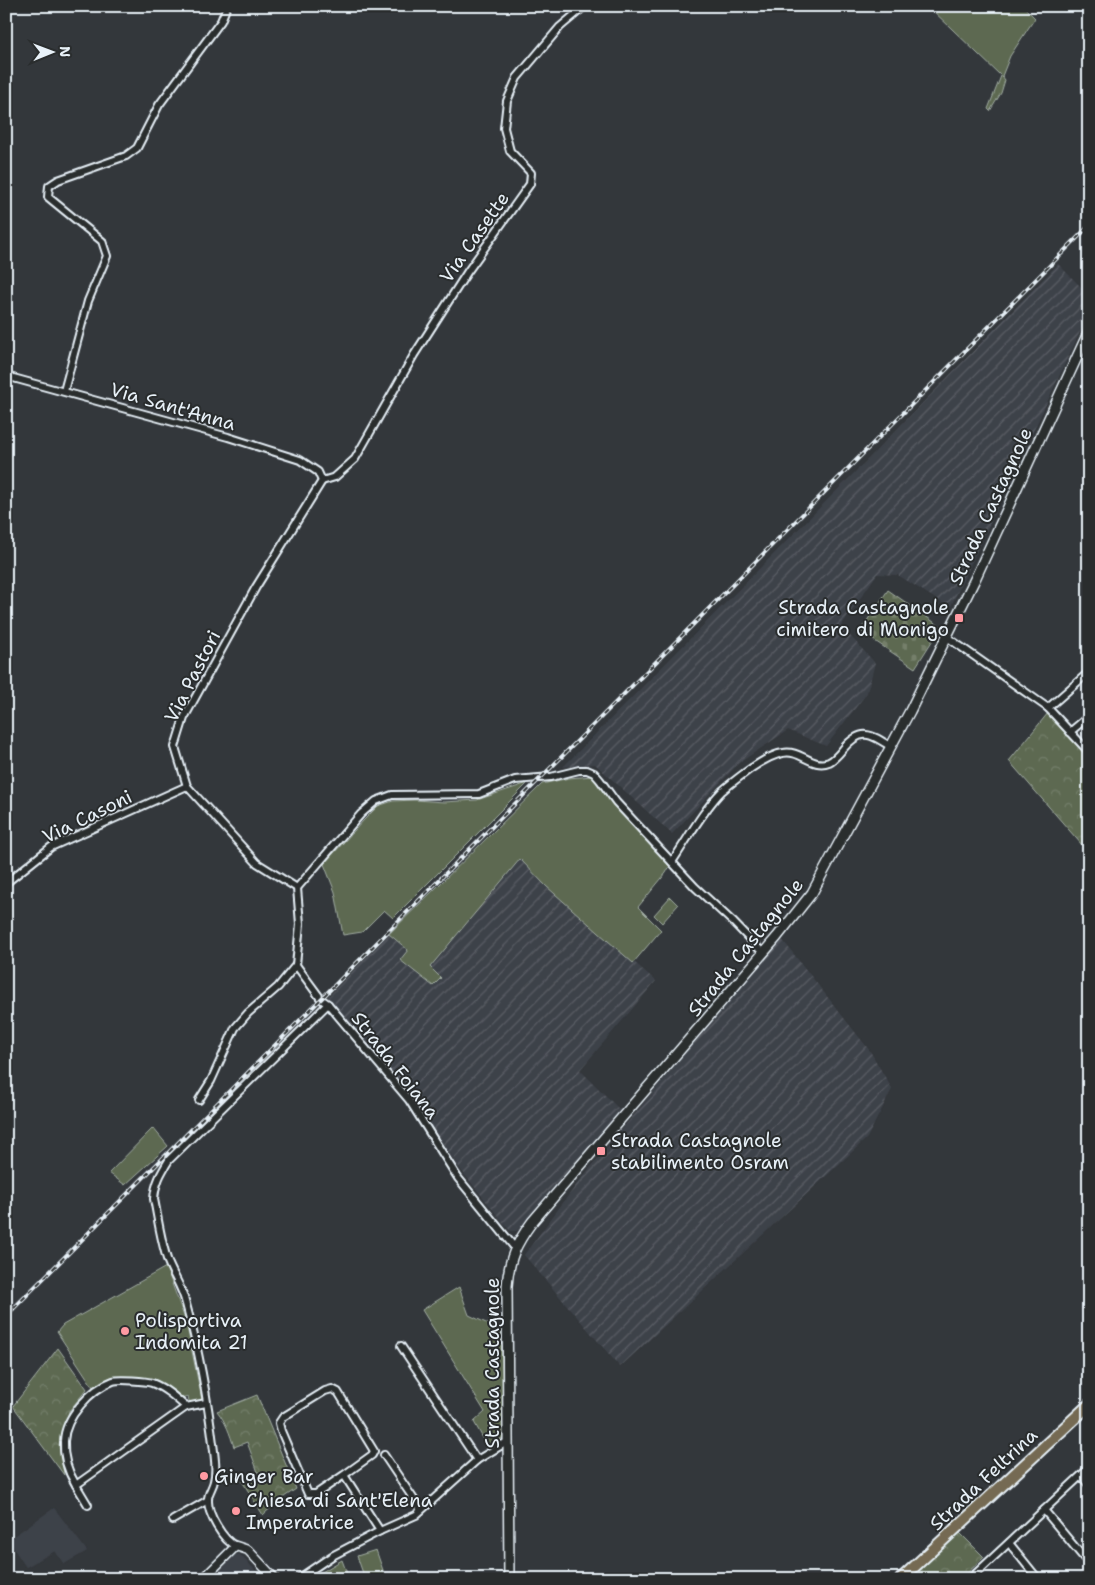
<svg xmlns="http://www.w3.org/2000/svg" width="1095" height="1585" viewBox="0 0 1095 1585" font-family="'Shantell Sans',sans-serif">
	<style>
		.built { fill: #3e424a }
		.industrial { fill: url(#industrial-furrows) }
		.grass { fill: #5d6951; stroke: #a2ada4 }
		.forest { fill: url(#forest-crowns); stroke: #a2ada4 }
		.cemetery { fill: url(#cemetery-stones); stroke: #a2ada4 }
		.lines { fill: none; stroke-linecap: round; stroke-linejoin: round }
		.minor-casing { stroke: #e8f1f8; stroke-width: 10 }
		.tertiary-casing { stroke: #e8f1f8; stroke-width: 11 }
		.secondary-casing { stroke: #e8f1f8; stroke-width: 12 }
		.primary-casing { stroke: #e8f1f8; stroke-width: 14 }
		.minor { stroke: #2a2d2e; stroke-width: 6 }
		.tertiary { stroke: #2a2d2e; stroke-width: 8 }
		.secondary { stroke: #2a2d2e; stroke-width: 9 }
		.primary { stroke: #746b52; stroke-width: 10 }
		.rail-casing { stroke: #e8f1f8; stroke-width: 4 }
		.rail { stroke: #2a2d2e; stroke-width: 2; stroke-dasharray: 5.5; stroke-linecap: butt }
		.poi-dot { fill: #ff9aa2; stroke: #2a2d2e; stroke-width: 2 }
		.labels { text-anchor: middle; stroke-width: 4; stroke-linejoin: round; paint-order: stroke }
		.street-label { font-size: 19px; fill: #e8f1f8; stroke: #2a2d2e }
		.poi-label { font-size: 19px; fill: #e8f1f8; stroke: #2a2d2e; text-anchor: start }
	</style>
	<defs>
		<pattern id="industrial-furrows" width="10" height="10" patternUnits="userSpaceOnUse" patternTransform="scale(1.25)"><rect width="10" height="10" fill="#3e424a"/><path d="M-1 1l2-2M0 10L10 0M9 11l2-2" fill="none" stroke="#5a5e65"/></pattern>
		<pattern id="forest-crowns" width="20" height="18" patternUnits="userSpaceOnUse" patternTransform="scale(1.25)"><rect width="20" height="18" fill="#5d6951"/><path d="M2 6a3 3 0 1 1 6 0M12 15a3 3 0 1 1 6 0" fill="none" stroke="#747f6b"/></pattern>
		<pattern id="cemetery-stones" width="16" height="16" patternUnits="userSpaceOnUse" patternTransform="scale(1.25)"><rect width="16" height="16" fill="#5d6951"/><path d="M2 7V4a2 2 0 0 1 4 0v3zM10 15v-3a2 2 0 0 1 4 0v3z" fill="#747f6b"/></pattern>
	</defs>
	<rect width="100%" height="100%" fill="#33373b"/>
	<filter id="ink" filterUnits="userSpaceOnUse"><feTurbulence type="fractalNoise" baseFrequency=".02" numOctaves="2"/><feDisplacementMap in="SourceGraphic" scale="10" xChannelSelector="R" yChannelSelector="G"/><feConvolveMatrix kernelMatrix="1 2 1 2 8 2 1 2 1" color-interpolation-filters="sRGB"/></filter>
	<g filter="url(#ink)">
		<g class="built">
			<path d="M317 1000 320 1003 6 1319V1312Z"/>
			<path d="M54 1508 87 1551 64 1564 55 1551 26 1567 8 1540Z"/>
			<path d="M239 1554 264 1579H212L235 1555Z"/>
		</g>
		<g class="industrial">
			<path d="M1058 264 1089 295V313L950 608 898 575 877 574 841 626 875 663 867 693 826 746 788 730 739 763 672 834 595 764 563 767 869 458Z"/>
			<path d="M520 859 546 886 656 981 580 1070 620 1110 601 1137 522 1228 516 1231H510L460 1169 413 1099 327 998 389 934 408 950 400 960 433 986 429 967Z"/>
			<path d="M781 938 870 1051 892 1089 867 1138 620 1367 524 1255 580 1180Z"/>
		</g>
		<g class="grass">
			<path d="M928 6H1023L1035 18 1010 56 1002 76 1005 80 1001 93 990 111 988 109 1001 76Z"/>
			<path d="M592 776 672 862 666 873 638 907 661 930 633 963 546 886 520 859 430 967 441 978 433 986 400 960 408 950 389 934 542 784 569 778Z"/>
			<path d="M528 783 393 918 384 910 362 932 343 935 335 892 324 864 363 821 378 806 393 801 415 800 444 802 477 800Z"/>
			<path d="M670 897 678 905 662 923 654 915Z"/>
			<path d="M153 1128 168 1146 125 1185 109 1173Z"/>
			<path d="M166 1267 186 1322 202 1400 190 1404 188 1397 181 1399 173 1391 151 1380 115 1377 93 1387 57 1332 63 1325Z"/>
			<path d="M459 1287 469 1315 501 1330 504 1437 488 1447 474 1422 485 1412 422 1310Z"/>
			<path d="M376 1550 386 1579H365L357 1556Z"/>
			<path d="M342 1560 349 1579H310Z"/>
		</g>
		<g class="forest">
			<path d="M1048 713 1089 748V853L1009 761Z"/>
			<path d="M58 1348 87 1389 69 1411 60 1445 64 1475 13 1406Z"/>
			<path d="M257 1395 296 1489 278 1501 263 1515 242 1481 259 1475 247 1442 234 1447C230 1434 226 1422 217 1411Z"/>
			<path d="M959 1532 984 1557 961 1579H909Z"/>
		</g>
		<path class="cemetery" d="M888 590 941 627 915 668 860 631Z"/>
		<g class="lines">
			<g class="minor-casing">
				<g id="minor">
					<path d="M6 376 228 437 300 460 318 472 322 481"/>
					<path d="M64 391 88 301 107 256 102 241 48 197 49 186 58 180 126 156 137 148 159 105 221 21 227 6"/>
					<path d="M322 481 335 477 355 459 414 355 468 271 530 184 531 173 510 151 504 128 507 101 517 78 560 27 585 6"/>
					<path d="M947 637 1048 708 1089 752"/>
					<path d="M1048 708 1089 672"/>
					<path d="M1070 732 1089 716"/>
					<path d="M672 862C687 840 703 810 722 791 730 784 738 778 746 772 757 764 770 755 783 753 800 749 812 769 829 762 835 759 839 754 843 749 861 728 870 733 891 747"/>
					<path d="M6 883 51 847 187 786"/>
					<path d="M297 888 361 814 376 801 392 795 479 794 515 780 551 777 579 770H587L594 773 600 780 616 802 695 887 734 923 763 953"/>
					<path d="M297 888 257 863 187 786 175 747 184 718 256 587 322 481"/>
					<path d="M297 888 300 924 296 965 321 999 328 1004 409 1100 458 1178 515 1248"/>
					<path d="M199 1100 211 1081 235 1028 248 1013 278 987 296 965"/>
					<path d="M401 1346 477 1460"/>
					<path d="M384 1455 421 1510"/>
					<path d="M344 1475 316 1494H308L281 1431 279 1423 283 1417 325 1391 332 1389 338 1392 374 1451 372 1455 344 1475 380 1531"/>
					<path d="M1081 1476 1089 1485"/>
					<path d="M76 1485C68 1472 63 1456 64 1441 65 1417 91 1389 113 1381 119 1379 146 1381 152 1383 165 1388 176 1398 186 1407"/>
					<path d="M88 1505 76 1485 186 1407 206 1403"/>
					<path d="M1044 1510 1089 1564"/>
					<path d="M173 1520 208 1500"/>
					<path d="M1009 1543 1038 1579"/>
					<path d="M236 1546C223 1541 207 1513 208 1499 208 1493 213 1487 214 1481 217 1471 215 1461 214 1451 208 1402 199 1351 186 1304 182 1287 174 1277 168 1262 161 1242 158 1219 154 1199 155 1183 161 1173 169 1160L328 1004"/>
					<path d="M298 1579 332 1556 380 1531 416 1515 477 1460 507 1442"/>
					<path d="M970 1579 1089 1468"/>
				</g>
			</g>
			<g class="tertiary-casing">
				<path id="tertiary" d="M203 1579 236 1546 248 1550 275 1579"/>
			</g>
			<g class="secondary-casing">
				<path id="secondary" d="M509 1579 507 1286C509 1258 516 1244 532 1222L777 937 812 893 910 711 976 577 1089 331"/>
			</g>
			<g class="primary-casing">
				<path id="primary" d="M901 1579 1089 1405"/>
			</g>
			<use href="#minor" class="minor"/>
			<use href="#tertiary" class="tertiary"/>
			<use href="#secondary" class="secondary"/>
			<use href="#primary" class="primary"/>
			<g class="rail-casing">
				<path id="rail" d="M6 1316 1089 226"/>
			</g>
			<use href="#rail" class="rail"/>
		</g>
	</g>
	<g class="poi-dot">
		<rect x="954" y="613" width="10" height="10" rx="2.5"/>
		<rect x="596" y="1146" width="10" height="10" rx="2.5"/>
		<circle cx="125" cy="1331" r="5"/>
		<circle cx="204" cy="1476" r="5"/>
		<circle cx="236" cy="1511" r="5"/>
	</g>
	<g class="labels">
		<g class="street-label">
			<text transform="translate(474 237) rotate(-55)" y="7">Via Casette</text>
			<text transform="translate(173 406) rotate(16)" y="7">Via Sant'Anna</text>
			<text transform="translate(990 506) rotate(-65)" y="7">Strada Castagnole</text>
			<text transform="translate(192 676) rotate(-63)" y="7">Via Pastori</text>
			<text transform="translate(87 816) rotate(-26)" y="7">Via Casoni</text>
			<text transform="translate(745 947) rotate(-51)" y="7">Strada Castagnole</text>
			<text transform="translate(396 1065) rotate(52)" y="7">Strada Foiana</text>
			<text transform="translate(492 1363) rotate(-90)" y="7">Strada Castagnole</text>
			<text transform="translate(983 1479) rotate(-43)" y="7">Strada Feltrina</text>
		</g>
		<g class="poi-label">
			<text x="949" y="614" text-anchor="end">Strada Castagnole<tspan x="949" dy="22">cimitero di Monigo</tspan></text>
			<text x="611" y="1147">Strada Castagnole<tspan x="611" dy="22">stabilimento Osram</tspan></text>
			<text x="135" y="1327">Polisportiva<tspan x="135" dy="22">Indomita 21</tspan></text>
			<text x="214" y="1483">Ginger Bar</text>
			<text x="246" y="1507">Chiesa di Sant'Elena<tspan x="246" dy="22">Imperatrice</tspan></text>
		</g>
	</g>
	<rect width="1095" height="1585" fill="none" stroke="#2a2d2e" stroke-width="25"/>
	<rect x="12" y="12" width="1070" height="1560" fill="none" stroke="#e8f1f8" stroke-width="2" filter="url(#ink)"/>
	<g transform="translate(52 52) rotate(89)" stroke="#2a2d2e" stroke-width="4" paint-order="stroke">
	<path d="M0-4L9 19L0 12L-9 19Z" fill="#e8f1f8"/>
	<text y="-8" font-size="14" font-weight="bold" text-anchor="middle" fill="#e8f1f8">N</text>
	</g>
</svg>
